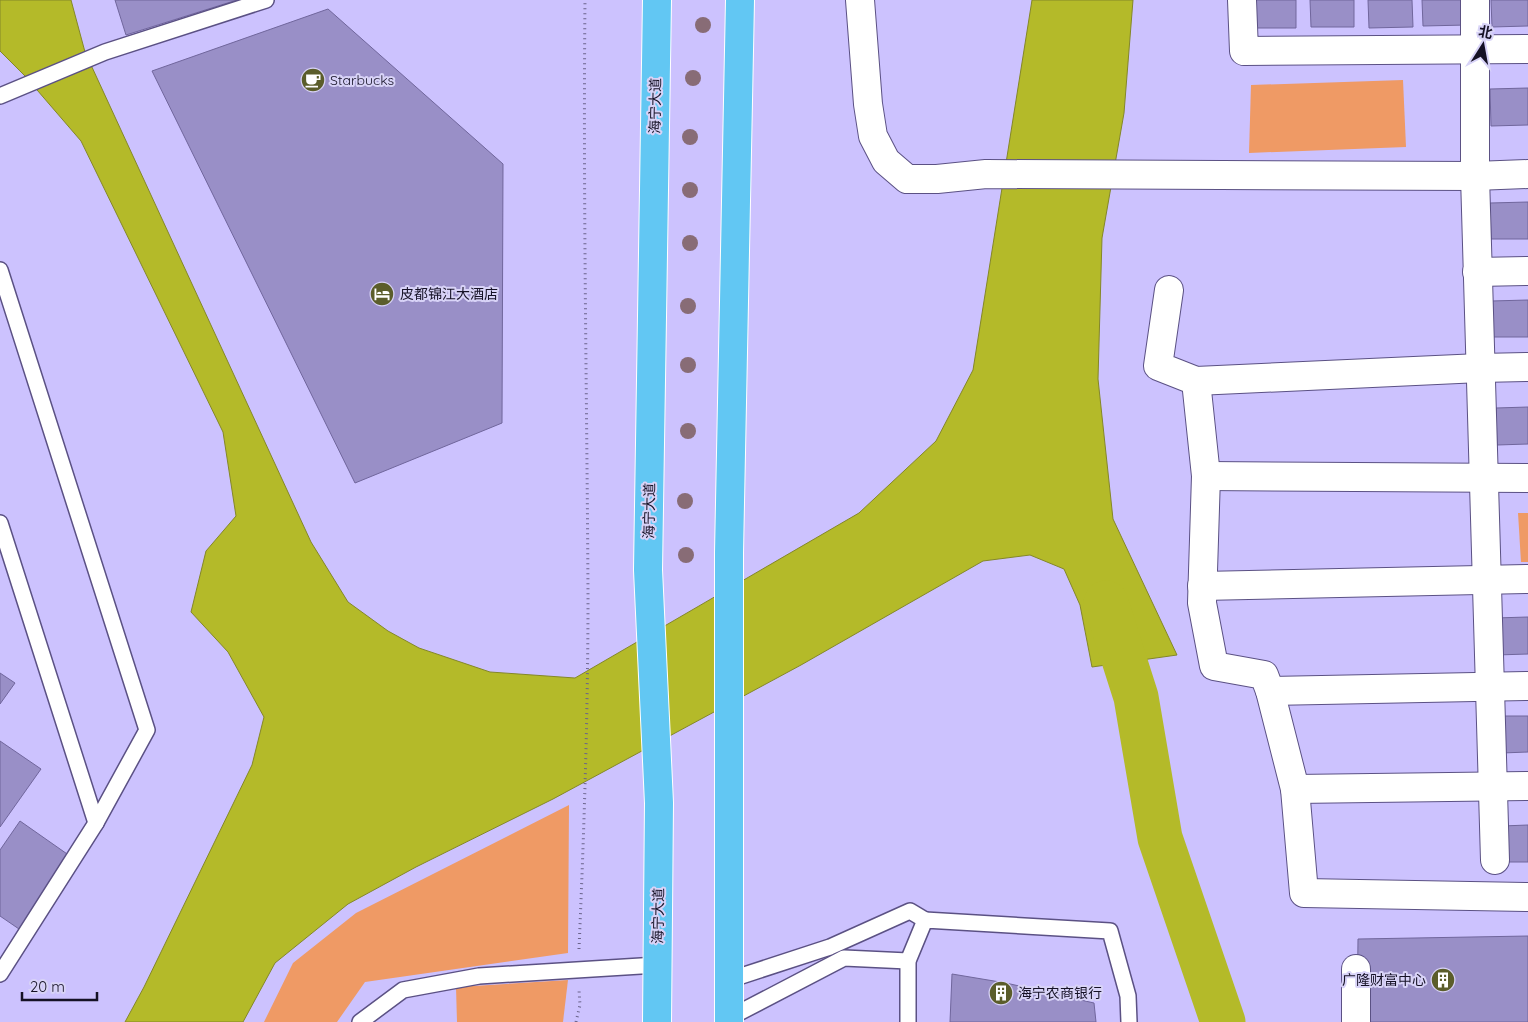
<svg xmlns="http://www.w3.org/2000/svg" width="1528" height="1022" viewBox="0 0 1528 1022" font-family="Quicksand,'Noto Sans SC',sans-serif">
	<style>
		.green { fill: #ef9a65 }
		.water { fill: #b4ba29; stroke: #848728 }
		.lines { fill: none; stroke-linecap: round; stroke-linejoin: round }
		.river { stroke: #b4ba29; stroke-width: 45 }
		.building { fill: #998fc7; stroke: #70669c }
		.service-casing { stroke: #5b5184; stroke-width: 18 }
		.minor-casing { stroke: #5b5184; stroke-width: 30 }
		.trunk-casing { stroke: #fff; stroke-width: 30 }
		.path { stroke: #6a638a; stroke-width: 3; stroke-dasharray: 1 4; stroke-linecap: butt }
		.service { stroke: #fff; stroke-width: 15 }
		.minor { stroke: #fff; stroke-width: 28 }
		.trunk { stroke: #62c7f3; stroke-width: 28 }
		.tree { fill: #886c76 }
		.labels { text-anchor: middle; stroke-width: 4; stroke-linejoin: round; paint-order: stroke }
		.poi-label { font-size: 14px; fill: #151125; stroke: #d8d3f7; text-anchor: start }
		.street-label { font-size: 14px; fill: #151125; stroke: #d8d3f7 }
	</style>
	<rect width="100%" height="100%" fill="#ccc2fe"/>
	<g class="green">
		<path d="M1403 80 1406 147 1249 153 1251 85Z"/>
		<path d="M1518 513H1528V562H1521Z"/>
		<path d="M569 805 568 953 365 982 337 1022H264L293 963 356 913Z"/>
		<path d="M568 980 563 1022H457L456 987Z"/>
	</g>
	<path class="water" d="M0 0H71L85 52 311 542 348 602 388 631 419 648 490 672 575 678 859 513 936 441 973 370 1032 0H1133L1124 113 1102 238 1098 379 1113 519 1177 655 1092 667 1080 605 1064 569 1030 555 983 561 801 665 553 799 416 867 348 904 275 963 243 1022H125L144 987 252 765 264 717 228 652 191 612 206 551 236 516 223 432 81 141 25 76 0 51Z"/>
	<g class="lines">
		<path class="river" d="M1106 603 1136 697 1160 838 1223 1022"/>
	</g>
	<g class="building">
		<path d="M115 0H237L126 35Z"/>
		<path d="M1252 0H1296V28H1253Z"/>
		<path d="M1310 0H1354V27H1311Z"/>
		<path d="M1368 0H1412L1413 27 1369 28Z"/>
		<path d="M1422 0H1466L1467 25 1423 26Z"/>
		<path d="M1491 0H1528V26L1492 27Z"/>
		<path d="M328 9 503 164 502 423 355 483 152 71Z"/>
		<path d="M1528 88V125L1491 126 1490 89Z"/>
		<path d="M1528 202V239H1491L1490 203Z"/>
		<path d="M1528 300V337H1492L1491 301Z"/>
		<path d="M1528 407V444L1497 445 1496 408Z"/>
		<path d="M1528 617V654L1496 655 1495 618Z"/>
		<path d="M0 673 15 683 0 704Z"/>
		<path d="M1501 716H1528V752L1502 753Z"/>
		<path d="M0 741 41 769 0 827Z"/>
		<path d="M20 821 70 856 19 929 0 916V850Z"/>
		<path d="M1528 825V862H1503L1502 826Z"/>
		<path d="M1528 936V1022H1357L1358 939Z"/>
		<path d="M952 974 1006 983 1094 1003 1096 1022H950Z"/>
	</g>
	<g class="lines">
		<g class="service-casing">
			<g id="service">
				<path d="M0 96 105 52 266 0"/>
				<path d="M0 270 147 730 96 823 0 974"/>
				<path d="M0 523 96 823"/>
				<path d="M729 980 830 947 910 911 925 920"/>
				<path d="M729 1018 844 958 908 961"/>
				<path d="M360 1022 403 990 479 976 657 965"/>
				<path d="M908 1022V961L925 920 1110 931 1128 996 1129 1022"/>
			</g>
		</g>
		<g class="minor-casing">
			<g id="minor">
				<path d="M860 0 868 104 873 136 886 161 907 179H937L986 174 1475 176 1528 174"/>
				<path d="M1242 0 1244 51 1528 49"/>
				<path d="M1475 0V176L1495 860"/>
				<path d="M1477 272 1528 271"/>
				<path d="M1169 290 1158 366 1196 381 1206 476 1202 603 1214 666 1264 675 1270 691 1295 789 1304 893 1528 897"/>
				<path d="M1196 381 1480 368 1528 367"/>
				<path d="M1206 476 1528 478"/>
				<path d="M1202 586 1528 579"/>
				<path d="M1270 691 1528 686"/>
				<path d="M1295 789 1528 786"/>
				<path d="M1356 1022V969"/>
			</g>
		</g>
		<g class="trunk-casing">
			<g id="trunk">
				<path d="M657 0 648 570 659 803 657 1022"/>
				<path d="M729 1022V553L740 0"/>
			</g>
		</g>
		<g class="path">
			<path d="M579 949C584 832 588 714 588 596 587 398 583 199 585 0"/>
			<path d="M576 1022 580 1005 579 990"/>
		</g>
		<use href="#service" class="service"/>
		<use href="#minor" class="minor"/>
		<use href="#trunk" class="trunk"/>
	</g>
	<g class="tree">
		<circle cx="703" cy="25" r="8"/>
		<circle cx="693" cy="78" r="8"/>
		<circle cx="690" cy="137" r="8"/>
		<circle cx="690" cy="190" r="8"/>
		<circle cx="690" cy="243" r="8"/>
		<circle cx="688" cy="306" r="8"/>
		<circle cx="688" cy="365" r="8"/>
		<circle cx="688" cy="431" r="8"/>
		<circle cx="685" cy="501" r="8"/>
		<circle cx="686" cy="555" r="8"/>
	</g>
	<defs>
		<g id="cafe-disc" transform="scale(1.25)"><circle r="9.5" fill="#5b5d2b" stroke="#d8d3f7"/><path d="M-5.5-4.5H6V0H3Q3 3.5 0 3.5H-2.5Q-5.5 3.5-5.5 0ZM3-3.2v2h1.7v-2ZM-6 4.5H4V6H-6Z" fill="#fff"/></g>
		<g id="hotel-disc" transform="scale(1.25)"><circle r="9.5" fill="#5b5d2b" stroke="#d8d3f7"/><path d="M-6-4.5h1.5V1H6V5H4.5V3h-9V5H-6ZM-4 0a1.8 1.8 0 1 1 3.6 0ZM.5 0V-2.5h3Q6-2.5 6 0Z" fill="#fff"/></g>
		<g id="building-disc" transform="scale(1.25)"><circle r="9.5" fill="#5b5d2b" stroke="#d8d3f7"/><path d="M-4-6H4V6H1V3H-1V6H-4ZM-2.5-4.3h1.7v1.8h-1.7ZM.8-4.3h1.7v1.8H.8ZM-2.5-1h1.7V.8h-1.7ZM.8-1h1.7V.8H.8Z" fill="#fff"/></g>
	</defs>
	<g fill-rule="evenodd">
		<use href="#cafe-disc" x="313" y="80"/>
		<use href="#hotel-disc" x="382" y="294"/>
		<use href="#building-disc" x="1443" y="980"/>
		<use href="#building-disc" x="1001" y="993"/>
	</g>
	<g class="labels">
		<g class="poi-label">
			<text x="330" y="85">Starbucks</text>
			<text x="400" y="299">皮都锦江大酒店</text>
			<text x="1426" y="985" text-anchor="end">广隆财富中心</text>
			<text x="1018" y="998">海宁农商银行</text>
		</g>
		<g class="street-label">
			<text transform="translate(655 106) rotate(-89)" y="5">海宁大道</text>
			<text transform="translate(649 511) rotate(-89)" y="5">海宁大道</text>
			<text transform="translate(658 916) rotate(-89)" y="5">海宁大道</text>
		</g>
	</g>
	<g transform="translate(1483 45) rotate(11)" stroke="#d8d3f7" stroke-width="4" paint-order="stroke">
	<path d="M0-4L9 19L0 12L-9 19Z" fill="#151125"/>
	<text y="-8" font-size="14" font-weight="bold" text-anchor="middle" fill="#151125">北</text>
	</g>
	<path d="M22 992v8h75v-8" fill="none" stroke="#151125" stroke-width="2.5"/>
	<text x="30" y="992" font-size="15" fill="#151125" stroke="#d8d3f7" stroke-width="4" paint-order="stroke">20 m</text>
</svg>
